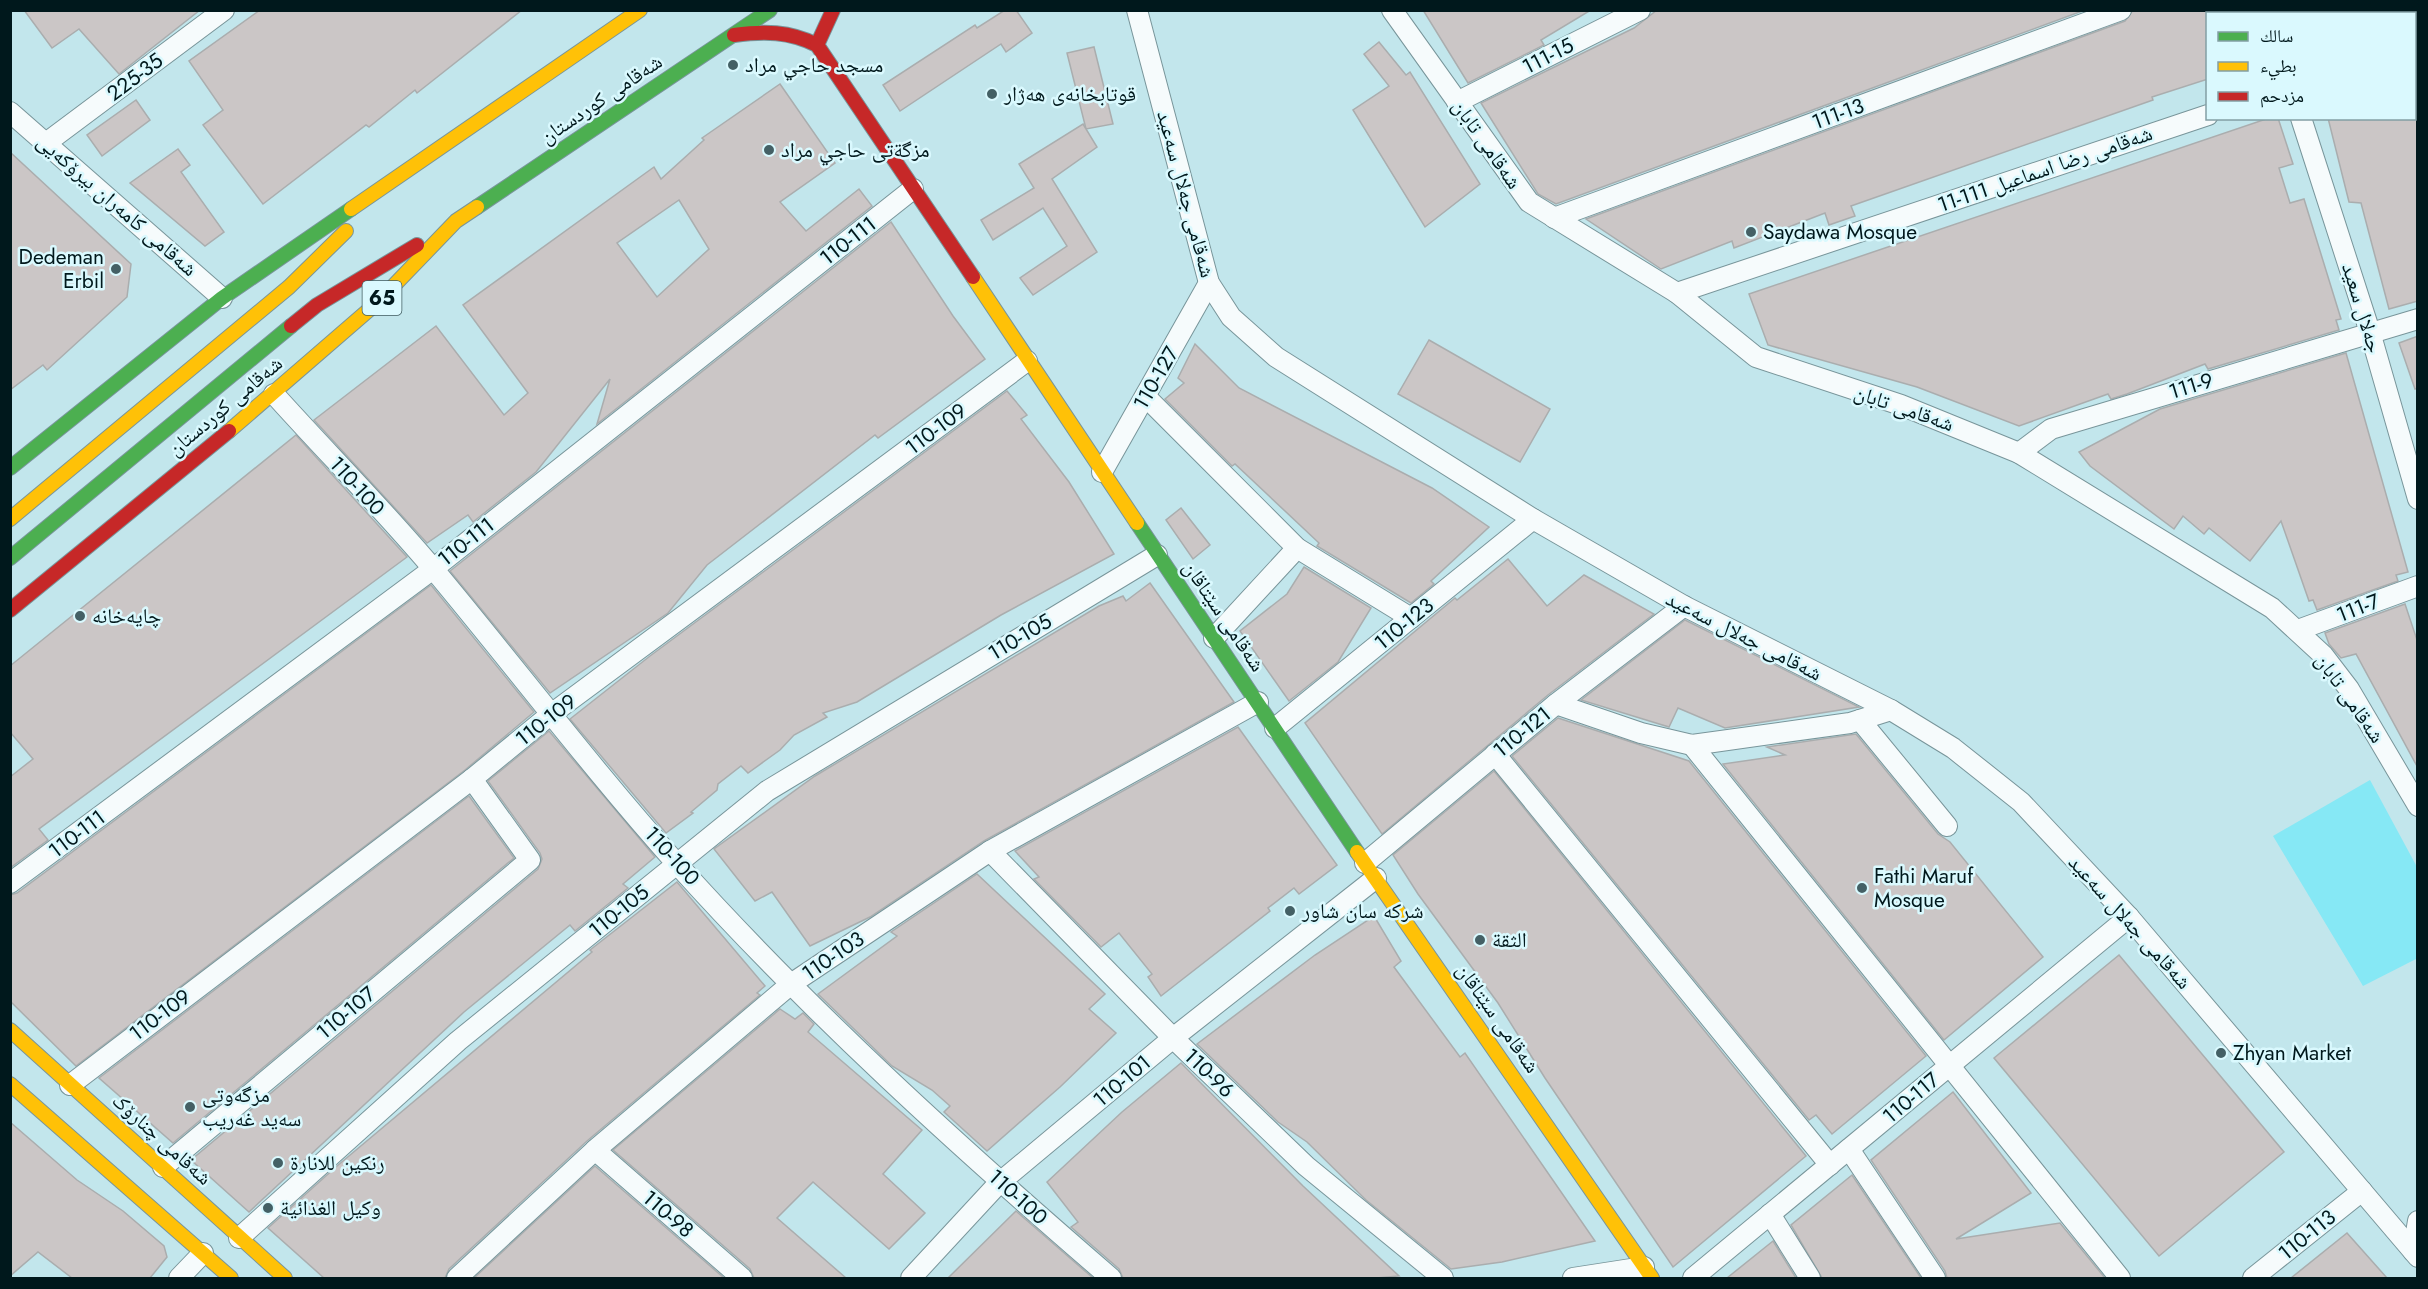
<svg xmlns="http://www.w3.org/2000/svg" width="2428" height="1289" viewBox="0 0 2428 1289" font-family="Jost,'Noto Naskh Arabic',sans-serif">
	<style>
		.green { fill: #86e8f5 }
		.building { fill: #cbc6c6; stroke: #aaadae; stroke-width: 1.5; fill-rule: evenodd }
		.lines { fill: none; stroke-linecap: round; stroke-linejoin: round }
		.street-casing { stroke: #78959a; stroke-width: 22 }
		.fast-casing { stroke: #78959a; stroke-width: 16 }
		.slow-casing { stroke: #78959a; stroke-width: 16 }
		.jam-casing { stroke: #78959a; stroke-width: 16 }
		.street { stroke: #f6fbfc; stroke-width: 20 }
		.fast { stroke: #4caf50; stroke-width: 14 }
		.slow { stroke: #ffc107; stroke-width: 14 }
		.jam { stroke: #c62828; stroke-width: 14 }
		.poi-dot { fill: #446065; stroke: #daf9fe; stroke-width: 2 }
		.labels { text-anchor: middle; stroke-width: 5; stroke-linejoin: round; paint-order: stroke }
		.shield { fill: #daf9fe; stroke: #415c60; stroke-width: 1.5 }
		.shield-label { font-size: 20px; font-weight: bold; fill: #00181c }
		.street-label { font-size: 21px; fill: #00181c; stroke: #daf9fe }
		.poi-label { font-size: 21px; fill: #00181c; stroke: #daf9fe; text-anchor: start }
	</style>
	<rect width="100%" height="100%" fill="#c2e6ec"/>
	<path class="green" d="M2370 780 2417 867 2418 958 2363 986 2273 836Z"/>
	<g class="building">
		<path d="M24 10H200L119 74 79 29 52 48Z"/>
		<path d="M260 10H522L417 93 415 90 369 127 366 125 263 204 203 125 223 110 189 61Z"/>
		<path d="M1005 10H1016L1032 33 1006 52 1001 44 900 111 883 85 975 25 977 28Z"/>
		<path d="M1423 10H1591L1541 40 1544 45 1468 83Z"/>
		<path d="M1657 10H2085L1556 204 1538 194 1481 103 1634 28Z"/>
		<path d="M2133 10H2208V79L2152 97 2153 100 1851 206 1855 216 1829 225 1825 213 1734 248 1732 241 1661 269 1586 219 2125 21Z"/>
		<path d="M1379 42 1406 75 1410 72 1480 184 1425 227 1353 110 1389 86 1364 54Z"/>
		<path d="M1094 47 1113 124 1086 129 1067 53Z"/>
		<path d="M780 84 835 163 780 202 806 231 859 189 872 206 597 424 610 379 536 472 473 522 468 515 427 543 314 420 436 326 504 415 528 393 463 305 654 167 661 179 704 140 702 138ZM679 200 709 249 657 297 617 243Z"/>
		<path d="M136 100 150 120 102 156 87 135Z"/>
		<path d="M2269 118H2278L2293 164 2279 168 2290 203 2304 199 2341 319 2336 320 2339 330 2208 369 2205 364 2127 394 2111 399 2108 394 2019 426 1917 387 1768 345 1749 294Z"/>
		<path d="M2328 118H2418V301L2389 309 2361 203 2349 202Z"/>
		<path d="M1083 124 1097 147 1052 179 1097 252 1033 295 1020 278 1067 246 1043 208 993 240 981 220 1034 188 1019 164Z"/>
		<path d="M178 149 190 165 181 172 224 232 205 246 130 183Z"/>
		<path d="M10 152 131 264 127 297 47 370 43 365 10 390Z"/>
		<path d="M891 222 953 316 985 359 878 438 875 435 707 565 668 613 550 693 450 571Z"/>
		<path d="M2418 336V388L2415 389 2399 343Z"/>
		<path d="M1429 340 1550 409 1520 462 1398 394Z"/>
		<path d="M1195 344 1239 388 1432 488 1489 527 1431 581 1434 584 1411 603 1317 546 1319 543 1235 464 1232 466 1165 399 1184 383 1178 378Z"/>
		<path d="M2346 353 2408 572 2396 575 2398 581 2317 610 2313 600 2309 601 2281 521 2250 561 2209 528 2204 534 2183 516 2174 529 2090 466 2079 452 2160 409Z"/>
		<path d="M1007 391 1027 415 1021 419 1069 482 1114 554 1001 615 857 702 823 713 827 717 794 735 780 750 748 773 741 766 718 784 717 790 691 812 693 813 666 833 570 719 650 656Z"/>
		<path d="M296 435 407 557 39 829 48 840 10 868V777L33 759 10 732V666Z"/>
		<path d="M1181 508 1210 545 1193 559 1166 520Z"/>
		<path d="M1508 559 1547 606 1584 575 1654 614 1548 695 1382 834 1305 723 1455 598 1457 600Z"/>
		<path d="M1304 567 1371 608 1338 662 1289 701 1240 631 1287 594Z"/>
		<path d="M1150 583 1234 702 984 841 870 917 810 946 772 892 755 901 714 849 815 776 1099 606 1123 596 1126 601Z"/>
		<path d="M431 585 534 712 465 770 76 1066 10 1001V895L17 893Z"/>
		<path d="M2405 604 2418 643V768L2356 654 2341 658 2329 644 2325 633Z"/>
		<path d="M1685 620 1859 707 1725 728 1678 708 1669 727 1581 700Z"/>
		<path d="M1558 718 1689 761 1926 1056 1832 1134 1816 1115 1809 1120 1512 756Z"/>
		<path d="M1238 727 1337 865 1299 894 1294 888 1268 908 1270 911 1161 996 1148 977 1152 974 1119 933 1101 947 1034 879 1039 877 1015 851Z"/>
		<path d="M549 731 655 857 623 884 628 888 575 931 570 925 464 1012 249 1212 191 1160 538 869 542 859 540 853 488 781Z"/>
		<path d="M1856 734 1938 834 1950 842 2043 957 1944 1040 1723 764 1785 755 1767 747Z"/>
		<path d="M1494 771 1806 1156 1673 1267 1545 1078 1498 1003 1418 894 1393 855Z"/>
		<path d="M469 796 514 858 173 1143 99 1078Z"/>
		<path d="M977 874 1105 994 1089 1009 1116 1033 1060 1087 987 1151 944 1112 950 1106 932 1090 892 1066 818 994 897 936 891 932Z"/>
		<path d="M677 882 765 986 757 993 760 995 587 1141 449 1269 445 1278H324L268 1228 337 1166 592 952 590 950Z"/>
		<path d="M1374 916 1401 961 1394 967 1460 1057 1465 1053 1595 1241 1502 1262 1451 1269 1366 1200 1307 1142 1278 1122 1197 1044 1315 955Z"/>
		<path d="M2119 955 2284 1152 2159 1256 1994 1058Z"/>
		<path d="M780 1009 795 1019 803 1013 814 1024 808 1032 922 1130 883 1174 925 1213 889 1249 813 1182 777 1218 846 1278H754L750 1269 613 1150Z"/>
		<path d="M1181 1063 1303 1186 1399 1276 1376 1278H1123L1119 1269 1071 1227 1078 1222 1047 1182 1122 1112Z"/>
		<path d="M1953 1092 2031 1193 1956 1239 2060 1223 2105 1278H1947L1945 1271 1871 1160Z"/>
		<path d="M10 1122 77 1180 123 1211 164 1246 167 1257 150 1278H72L38 1252 10 1276Z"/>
		<path d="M595 1166 724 1278H474Z"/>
		<path d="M1852 1175 1921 1278H1822L1791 1225Z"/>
		<path d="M1016 1211 1047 1238 1093 1278H948Z"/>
		<path d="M2347 1233 2387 1278H2291Z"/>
		<path d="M1773 1241 1796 1278H1727Z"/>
	</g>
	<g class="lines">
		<g class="street-casing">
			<g id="street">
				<path d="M1137 10 1209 283 1231 317 1276 357 1533 519 1684 606 1891 710 1953 748 2021 802 2129 917 2418 1257"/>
				<path d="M1392 10 1529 202 1677 293 1756 357 1901 405 2019 453 2272 608 2323 655 2349 689 2418 806"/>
				<path d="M2265 10 2266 14"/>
				<path d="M2414 52 2418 51"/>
				<path d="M1457 102 1640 10"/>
				<path d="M10 112 222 298"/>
				<path d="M2301 118 2370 332 2418 499"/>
				<path d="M46 143 224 10"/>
				<path d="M1554 218 2121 10"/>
				<path d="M1677 293 2208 115"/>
				<path d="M274 394C327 453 384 510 435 571 516 668 592 769 677 864 810 1012 960 1148 1111 1278"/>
				<path d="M1146 397 1297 548 1411 618"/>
				<path d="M2019 453 2051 429 2418 319"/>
				<path d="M1102 472 1209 283"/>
				<path d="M2298 630 2418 586"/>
				<path d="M1214 638 1297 548"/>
				<path d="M1556 704 1641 733 1692 745 1850 723 1891 710"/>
				<path d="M1860 720 1947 826"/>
				<path d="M1275 728 1533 519"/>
				<path d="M1692 745 2120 1278"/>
				<path d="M1495 754 1830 1165"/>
				<path d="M990 851 1173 1038 1306 1166 1443 1278"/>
				<path d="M1365 863 1556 704 1684 606"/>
				<path d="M10 883 433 569 913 189"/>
				<path d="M70 1085 472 779 550 715 1027 361"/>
				<path d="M1849 1149 1935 1278"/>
				<path d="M595 1150 742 1278"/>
				<path d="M163 1167 530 860 472 779"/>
				<path d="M1770 1214 1810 1278"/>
				<path d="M239 1238 458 1041 767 791 1157 555"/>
				<path d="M2413 1251 2418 1221"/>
				<path d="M179 1278 203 1253"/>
				<path d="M457 1278 595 1150 791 984 990 851 1258 702"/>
				<path d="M911 1278 998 1184 1173 1038 1376 878"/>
				<path d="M1573 1278 1644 1267"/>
				<path d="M1693 1278 2129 917"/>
				<path d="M2253 1278 2362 1191"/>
			</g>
		</g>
		<g class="fast-casing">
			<g id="fast">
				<path d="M477 207 770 10"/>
				<path d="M10 468 222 298 351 209"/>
				<path d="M1137 523 1357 852"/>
				<path d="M10 558 291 326"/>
			</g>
		</g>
		<g class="slow-casing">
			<g id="slow">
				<path d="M351 209 640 10"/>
				<path d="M973 277 1137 523"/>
				<path d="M229 431 378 302 456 221 477 207"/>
				<path d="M10 519 289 287 346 231"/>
				<path d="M1357 852 1652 1278"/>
				<path d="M10 1030 285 1278"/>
				<path d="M10 1084 231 1278"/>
			</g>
		</g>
		<g class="jam-casing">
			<g id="jam">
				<path d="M734 35C764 31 789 31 817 45L973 277"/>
				<path d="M817 45 833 10"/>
				<path d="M291 326 317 305 417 245"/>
				<path d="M10 610 229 431"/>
			</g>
		</g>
		<use href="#street" class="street"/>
		<use href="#fast" class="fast"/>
		<use href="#slow" class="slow"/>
		<use href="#jam" class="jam"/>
	</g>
	<g class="poi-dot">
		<circle cx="733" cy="65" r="6"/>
		<circle cx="992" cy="94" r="6"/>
		<circle cx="769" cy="150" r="6"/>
		<circle cx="1751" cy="232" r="6"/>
		<circle cx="116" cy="269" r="6"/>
		<circle cx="80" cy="616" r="6"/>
		<circle cx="1862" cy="888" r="6"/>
		<circle cx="1290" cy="911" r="6"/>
		<circle cx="1480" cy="940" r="6"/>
		<circle cx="2221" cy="1053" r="6"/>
		<circle cx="190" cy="1107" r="6"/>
		<circle cx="278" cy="1163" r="6"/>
		<circle cx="268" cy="1208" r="6"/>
	</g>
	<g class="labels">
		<rect class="shield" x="362.5" y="281" width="39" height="34" rx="4.5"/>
		<g class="shield-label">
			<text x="382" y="305">65</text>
		</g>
		<g class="street-label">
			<text transform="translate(1548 56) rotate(-27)" y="7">111-15</text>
			<text transform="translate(135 77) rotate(-37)" y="7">225-35</text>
			<text transform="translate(601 99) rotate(-34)" y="7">شەقامی کوردستان</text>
			<text transform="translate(1838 114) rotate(-20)" y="7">111-13</text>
			<text transform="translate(1487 144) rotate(55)" y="7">شەقامی تابان</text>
			<text transform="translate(2045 169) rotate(-19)" y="7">شەقامی رضا اسماعيل 111-11</text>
			<text transform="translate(1186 194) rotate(75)" y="7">شەقامی جەلال سەعید</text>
			<text transform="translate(117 205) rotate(41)" y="7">شه‌قامی كامەران بیرۆكەیی</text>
			<text transform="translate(848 241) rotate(-38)" y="7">110-111</text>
			<text transform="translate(2362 308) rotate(73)" y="7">جه‌لال سعید</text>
			<text transform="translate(1156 378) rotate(-60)" y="7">110-127</text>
			<text transform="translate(2191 386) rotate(-17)" y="7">111-9</text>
			<text transform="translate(225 406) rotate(-40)" y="7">شەقامی کوردستان</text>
			<text transform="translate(1904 408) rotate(19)" y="7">شەقامی تابان</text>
			<text transform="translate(936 429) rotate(-37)" y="7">110-109</text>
			<text transform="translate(357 486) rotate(48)" y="7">110-100</text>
			<text transform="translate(466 542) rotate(-38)" y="7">110-111</text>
			<text transform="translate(2358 608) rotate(-21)" y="7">111-7</text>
			<text transform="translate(1224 616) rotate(56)" y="7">شەقامی سێتاقان</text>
			<text transform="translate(1404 624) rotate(-39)" y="7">110-123</text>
			<text transform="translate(1744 636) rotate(27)" y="7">شەقامی جەلال سەعید</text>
			<text transform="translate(1020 637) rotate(-31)" y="7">110-105</text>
			<text transform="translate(2350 698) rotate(55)" y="7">شەقامی تابان</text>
			<text transform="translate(546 720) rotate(-38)" y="7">110-109</text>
			<text transform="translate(1522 732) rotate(-39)" y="7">110-121</text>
			<text transform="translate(77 834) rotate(-37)" y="7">110-111</text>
			<text transform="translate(672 856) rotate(48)" y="7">110-100</text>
			<text transform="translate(619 911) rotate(-39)" y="7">110-105</text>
			<text transform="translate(2130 922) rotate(48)" y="7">شەقامی جەلال سەعید</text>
			<text transform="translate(833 956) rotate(-34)" y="7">110-103</text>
			<text transform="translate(346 1013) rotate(-40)" y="7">110-107</text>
			<text transform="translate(160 1015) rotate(-37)" y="7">110-109</text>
			<text transform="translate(1498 1018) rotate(55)" y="7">شەقامی سێتاقان</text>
			<text transform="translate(1209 1073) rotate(44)" y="7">110-96</text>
			<text transform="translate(1122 1081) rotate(-40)" y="7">110-101</text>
			<text transform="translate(1911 1098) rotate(-40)" y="7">110-117</text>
			<text transform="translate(162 1139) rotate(42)" y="7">شەقامی چنارۆک</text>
			<text transform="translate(1018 1197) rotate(42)" y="7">110-100</text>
			<text transform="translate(668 1214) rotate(41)" y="7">110-98</text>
			<text transform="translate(2307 1235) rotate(-39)" y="7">110-113</text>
		</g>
		<g class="poi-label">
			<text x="745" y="72">مسجد حاجي مراد</text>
			<text x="1004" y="101">قوتابخانەی هەژار</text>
			<text x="781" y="157">مزگةتی حاجي مراد</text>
			<text x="1763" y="239">Saydawa Mosque</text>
			<text x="104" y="264" text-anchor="end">Dedeman<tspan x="104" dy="24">Erbil</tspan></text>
			<text x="92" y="623">چایەخانە</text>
			<text x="1874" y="883">Fathi Maruf<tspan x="1874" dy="24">Mosque</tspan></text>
			<text x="1302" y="918">شرکە سان شاور</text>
			<text x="1492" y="947">الثقة</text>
			<text x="2233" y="1060">Zhyan Market</text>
			<text x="202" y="1102">مزگەوتی<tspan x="202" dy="24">سەید غەریب</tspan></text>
			<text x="290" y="1170">رنكين للانارة</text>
			<text x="280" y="1215">وكيل الغذائية</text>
		</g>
	</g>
	<rect width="2428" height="1289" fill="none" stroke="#00181c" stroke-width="24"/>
	<rect x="2206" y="12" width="210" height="108" fill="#daf9fe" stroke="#839fa4" stroke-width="1.5"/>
	<rect x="2218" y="32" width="30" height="9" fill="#4caf50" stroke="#839fa4" stroke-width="1.5"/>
	<text x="2260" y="42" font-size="18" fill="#00181c">سالك</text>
	<rect x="2218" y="62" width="30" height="9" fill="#ffc107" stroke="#839fa4" stroke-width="1.5"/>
	<text x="2260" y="72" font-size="18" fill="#00181c">بطيء</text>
	<rect x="2218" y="92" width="30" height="9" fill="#c62828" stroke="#839fa4" stroke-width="1.5"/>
	<text x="2260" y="102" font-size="18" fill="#00181c">مزدحم</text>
</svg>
